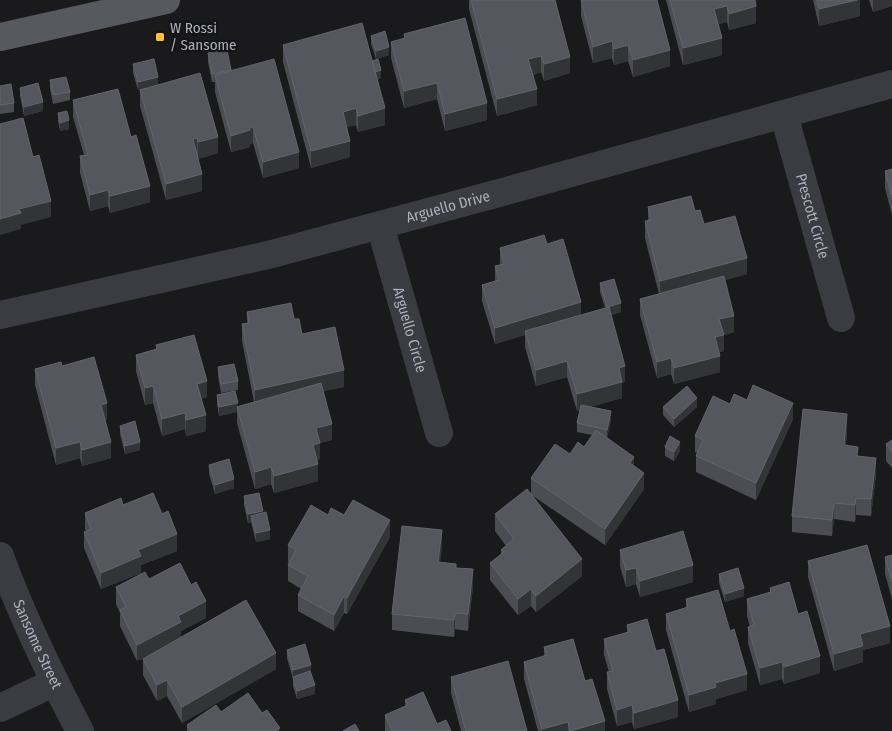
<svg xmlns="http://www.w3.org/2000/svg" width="892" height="731" viewBox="0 0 892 731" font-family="'Fira Sans Condensed',sans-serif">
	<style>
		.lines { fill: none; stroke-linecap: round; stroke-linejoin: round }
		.minor { stroke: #3b3c42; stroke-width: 28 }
		.major { stroke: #575961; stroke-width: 28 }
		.wall { fill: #4b4d52 }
		.shaded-wall { fill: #333438 }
		.building { fill: #56575e; stroke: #63656c }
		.poi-dot { fill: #fdc132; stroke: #151518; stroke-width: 2 }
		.labels { text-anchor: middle; stroke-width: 4.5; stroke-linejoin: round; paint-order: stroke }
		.poi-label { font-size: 15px; fill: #acb1bd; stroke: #151518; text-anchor: start }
		.street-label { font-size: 15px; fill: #acb1bd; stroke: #151518 }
	</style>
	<rect width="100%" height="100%" fill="#1a1a1d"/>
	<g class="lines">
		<g class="minor">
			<path id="s1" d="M784 115 841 318"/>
			<path id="s2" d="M380 225 439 433"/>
			<path id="s3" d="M0 315 272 254 499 193 892 84"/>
			<path id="s4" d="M0 556C22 616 50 674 80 731"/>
			<path d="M0 708 55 682"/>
		</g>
		<path class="major" d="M0 37 166 0"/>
	</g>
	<g class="wall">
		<path d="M469 0H555L570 73 544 81 541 72 533 75 537 105 497 116 469 9Z"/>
		<path d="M581 0 670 66 633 77 628 61 614 65 612 58 593 63 581 16Z"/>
		<path d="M666 0H755L756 23 729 30 727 22 718 24 722 55 683 65Z"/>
		<path d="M813 0H860V16L819 26Z"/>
		<path d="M869 0H892V6L873 12Z"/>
		<path d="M404 34 487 120 445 131 437 99 404 108 391 58V42L404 39Z"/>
		<path d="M371 36 389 55 376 59 371 44Z"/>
		<path d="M283 45 372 61 381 78 377 80 385 125 358 132 356 125 347 127 350 157 311 168 283 62Z"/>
		<path d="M227 50 231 71 299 168 263 178 253 143 250 144V147L231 152 215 92V82H212L208 62V53Z"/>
		<path d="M133 64 158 84 218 153 198 159 202 191 166 200 140 106V90H138L133 73Z"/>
		<path d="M50 80 70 92V100L53 104 50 89Z"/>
		<path d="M0 86 14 103V112L0 114Z"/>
		<path d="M20 88 43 111 24 116 20 96Z"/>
		<path d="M73 100 131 137 150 202 110 213 108 206 90 211 80 173V156L84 155 73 117Z"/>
		<path d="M58 113 69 129 60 131 58 121Z"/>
		<path d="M892 169V215L885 188V171Z"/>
		<path d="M648 207 695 211 704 224 747 274 725 280 734 332 724 335V351L719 352 720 372 674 384 671 374 657 378 640 315V299L659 294 645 238V221H648Z"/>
		<path d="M547 244 581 315 605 308 600 292V283L621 312 611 315 625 382 622 383V398L590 407 611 420 607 438 634 466 644 489 605 545 533 496 582 576 536 612 531 606 518 615 490 580V563L501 554V550L506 546 495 531V514L531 494V478L570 454 584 447 592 435 577 432V423L580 410 577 411 567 377 536 386 525 347V335L495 344 482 301V285L495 281V266L500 265V248Z"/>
		<path d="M247 312 294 319 302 334 344 387 323 391 332 440 320 443V459L317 460 318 481 274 493 271 484 255 489 237 423V412L219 416 217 404V395L238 406 254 402 242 341V324L247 323Z"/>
		<path d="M156 345 207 397 201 399 206 431 186 436 185 429 162 436 153 403 145 405 136 371V355L156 349Z"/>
		<path d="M218 367 238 381V390L221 393 218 376Z"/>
		<path d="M35 369 107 420H105L111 458 82 466 80 458 56 465 35 385Z"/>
		<path d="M747 400 793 419 756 500 696 472V456L697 453 695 452V436L730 404Z"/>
		<path d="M663 407H697L674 427 663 415Z"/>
		<path d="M120 426 140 450 125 454 120 434Z"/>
		<path d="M847 430 846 445 858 456 876 474 871 516 856 515 855 522 834 519 832 536 792 532V516Z"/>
		<path d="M892 440V468L886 461V444Z"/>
		<path d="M665 447 680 451 674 461 665 456Z"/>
		<path d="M209 465 234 488 215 494 209 474Z"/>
		<path d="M244 496 263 513 270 539 256 542 251 522 248 523 244 505Z"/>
		<path d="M123 505 177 551 141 565V573L101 589 84 548V532L86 531 85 529V513Z"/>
		<path d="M328 515H344L390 537 347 614 344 613 334 631 298 611V595L301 589 288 581V565L289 563 288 562V545Z"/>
		<path d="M442 547 440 562 456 568 473 586 468 631 455 629 454 637 392 630V614Z"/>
		<path d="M620 550 693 582 640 597 636 584 626 587 620 566Z"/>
		<path d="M892 555V599L885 574V557Z"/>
		<path d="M808 561 890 643 863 650V662L834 671 808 577Z"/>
		<path d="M719 574 744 596 725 602 719 583Z"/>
		<path d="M149 579 206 618 181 631V637L276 669 182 723 167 696 157 701 143 675V659L153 653 137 661 120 626V613L116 604V587Z"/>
		<path d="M770 588 798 614 820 673 784 684 782 679 760 685 748 643V627H750L747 616V599L770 592Z"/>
		<path d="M686 599 747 690 716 699V704L689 712 666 630V614L686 608Z"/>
		<path d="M627 625 656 651 678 717 634 729 632 722 617 726 607 689V672H609L604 655V639L627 632Z"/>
		<path d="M544 647 585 681 605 731H538L524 679V662L544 656Z"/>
		<path d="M287 650 311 672 315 694 297 699 293 686V679L287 658Z"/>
		<path d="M451 677 527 731H461L451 693Z"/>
		<path d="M405 700 437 724 451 731H385V715L405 706Z"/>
		<path d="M221 712 262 713 280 731H187V725Z"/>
	</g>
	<g class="shaded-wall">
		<path d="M857 0H860V16L819 26V9Z"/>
		<path d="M873 0H892V6L873 12Z"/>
		<path d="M727 6V22L714 26V9Z"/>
		<path d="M756 6V23L729 30V14Z"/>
		<path d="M722 38V55L683 65V48Z"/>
		<path d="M612 41V58L593 63V47Z"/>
		<path d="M628 45V61L614 65V49Z"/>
		<path d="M389 47V55L376 59V51Z"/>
		<path d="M670 50V66L633 77V60Z"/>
		<path d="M541 56V72L528 76V59Z"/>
		<path d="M570 57V73L544 81V64Z"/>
		<path d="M381 70V78L373 81V72Z"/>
		<path d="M158 77V86L138 90V82Z"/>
		<path d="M437 83V99L404 108V91Z"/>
		<path d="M537 89V105L497 116V99Z"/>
		<path d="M43 102V111L24 116V107Z"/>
		<path d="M487 103V120L445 131V114Z"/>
		<path d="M356 108V125L343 128V112Z"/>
		<path d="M385 108V125L358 132V116Z"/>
		<path d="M69 120V129L60 131V123Z"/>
		<path d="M250 127H253V143L250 144V147L231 152V136Z"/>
		<path d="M218 137V153L198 159V142Z"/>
		<path d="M197 138V155L193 139Z"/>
		<path d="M350 141V157L311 168V151Z"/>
		<path d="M299 152V168L263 178V162Z"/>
		<path d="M202 174V191L166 200V184Z"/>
		<path d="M150 186V202L110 213V196Z"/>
		<path d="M108 190V206L90 211V195Z"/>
		<path d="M51 201V217L21 225V229L0 235V219L19 209Z"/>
		<path d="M747 258V274L660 297V281Z"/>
		<path d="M581 302V319L525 331V335L495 344V328Z"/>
		<path d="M621 303V312L607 316V307Z"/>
		<path d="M734 316V332L724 335V351L715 353V337L719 319Z"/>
		<path d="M720 356V372L674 384V368Z"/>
		<path d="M671 358V374L657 378V362Z"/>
		<path d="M567 361V377L536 386V370Z"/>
		<path d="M625 366V382L622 383V398L577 411V394L619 368Z"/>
		<path d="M344 370V387L255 406V390Z"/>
		<path d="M207 381V397L197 400V384Z"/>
		<path d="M153 386V403L145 405V388Z"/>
		<path d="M697 398V407L674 427V419Z"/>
		<path d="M107 403V420L101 422V405Z"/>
		<path d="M238 403 237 412 219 416V407Z"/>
		<path d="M793 403V419L756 500V483Z"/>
		<path d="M611 411V420L607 438V430Z"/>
		<path d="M185 413V429L162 436V419Z"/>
		<path d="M847 414V430L844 462V445Z"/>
		<path d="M206 415V431L186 436V420Z"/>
		<path d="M332 424V440L320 443V459L313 461V445L316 428Z"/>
		<path d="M80 442V458L56 465V448Z"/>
		<path d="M111 442V458L82 466V450Z"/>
		<path d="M140 442V450L125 454V446Z"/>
		<path d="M680 442V451L674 461V452Z"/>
		<path d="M634 457V473L630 463Z"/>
		<path d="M876 458V474L871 516V499Z"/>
		<path d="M318 464V481L274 493V476Z"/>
		<path d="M271 467V484L255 489V472Z"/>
		<path d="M644 473V489L605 545V529Z"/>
		<path d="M234 479V488L215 494V485Z"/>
		<path d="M856 498V515L855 522V505Z"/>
		<path d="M834 503V519L832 536V520Z"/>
		<path d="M263 511V519L251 516V522L248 523V514Z"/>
		<path d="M390 520V537L347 614V598Z"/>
		<path d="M270 530V539L256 542V533Z"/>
		<path d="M442 530V547L438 578V562Z"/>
		<path d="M177 534V551L141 565V573L101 589V573L138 550Z"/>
		<path d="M582 559V576L536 612V596Z"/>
		<path d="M693 565V582L640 597V581Z"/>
		<path d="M636 568V584L626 587V570Z"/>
		<path d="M473 569V586L468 631V614Z"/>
		<path d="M744 588V596L725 602V594Z"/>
		<path d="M531 589V606L518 615V599Z"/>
		<path d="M344 596V613L334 631V615Z"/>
		<path d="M206 601V618L181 631V639L137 661V645L178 616Z"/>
		<path d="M455 613V629L454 637V620Z"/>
		<path d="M890 626V643L863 650V662L834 671V654L860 634Z"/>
		<path d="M276 653V669L182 723V707Z"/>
		<path d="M820 656V673L784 684V667Z"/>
		<path d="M782 662V679L760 685V668Z"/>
		<path d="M311 665V673L293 679V670Z"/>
		<path d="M747 674V690L716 699V704L689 712V695L715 683Z"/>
		<path d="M167 680V696L157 701V685Z"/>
		<path d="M315 685V694L297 699V691Z"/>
		<path d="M678 700V717L634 729V713Z"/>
		<path d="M632 705V722L617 726V710Z"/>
		<path d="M605 721V731H570Z"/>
		<path d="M568 722V731H542V729Z"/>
	</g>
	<g class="building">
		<path d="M471 0H555L570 57 544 64 541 56 528 59 537 89 497 99Z"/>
		<path d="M581 0H657L670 50 633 60 628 45 614 49 612 41 593 47Z"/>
		<path d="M670 0H755L756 6 729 14 727 6 714 9 722 38 683 48Z"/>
		<path d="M817 0H857L819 9Z"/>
		<path d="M465 18 487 103 445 114 437 83 404 91 391 42 405 38 404 34Z"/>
		<path d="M362 23 385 108 358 116 356 108 343 112 350 141 311 151 283 45Z"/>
		<path d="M385 31 389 47 376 51 371 36Z"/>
		<path d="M227 50 231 70 212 74 208 53Z"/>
		<path d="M154 59 158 77 138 82 133 64Z"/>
		<path d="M274 59 299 152 263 162 253 127H250V130L231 136 215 75Z"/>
		<path d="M378 59 381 70 375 72 372 61Z"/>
		<path d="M200 73 218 137 198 142 197 138 193 139 202 174 166 184 140 90Z"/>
		<path d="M66 77 70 92 53 95 50 80Z"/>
		<path d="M38 83 43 102 24 107 20 88Z"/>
		<path d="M11 84 14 103 0 105V86Z"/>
		<path d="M118 89 131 137 136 135 150 186 110 196 108 190 90 195 80 156 88 155 73 100Z"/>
		<path d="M67 111 69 120 60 123 58 113Z"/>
		<path d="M23 118 33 157 39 155 51 201 19 209 21 213 0 219V124Z"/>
		<path d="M892 169V198L885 171Z"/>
		<path d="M691 196 695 211 700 210 704 224 735 216 747 258 660 281 645 221 651 220 648 207Z"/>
		<path d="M544 235 547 244 563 239 581 302 495 328 482 285 499 280 495 266 504 264 500 248Z"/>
		<path d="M724 276 734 316 719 319 724 335 715 337 720 356 674 368 671 358 657 362 640 299Z"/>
		<path d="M614 279 621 303 607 307 600 283Z"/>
		<path d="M291 303 294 319H299L302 334 335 327 344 370 255 390 242 324 249 323 247 312Z"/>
		<path d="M609 307 625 366 619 368 622 382 577 394 567 361 536 370 525 331Z"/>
		<path d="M194 335 207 381 197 384 206 415 186 420 185 413 162 419 153 386 145 388 136 355 157 349 156 345Z"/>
		<path d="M94 357 107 403 101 405 111 442 82 450 80 442 56 448 35 369 61 362 62 366Z"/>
		<path d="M234 364 238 381 221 384 218 367Z"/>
		<path d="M321 383 332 424 316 428 320 443 313 445 318 464 274 476 271 467 255 472 237 407Z"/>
		<path d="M753 385 793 403 756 483 696 456 703 440 695 436 713 396 730 404 734 394 747 400Z"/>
		<path d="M687 386 697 398 674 419 663 407Z"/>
		<path d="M235 391 238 403 219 407 217 395Z"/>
		<path d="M581 405 611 411 607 430 577 423Z"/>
		<path d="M803 409 847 414 844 445 858 447 857 456 876 458 871 499 856 498 855 505 834 503 832 520 792 516Z"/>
		<path d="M135 421 140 442 125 446 120 426Z"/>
		<path d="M596 430 634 457 630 463 644 473 605 529 531 478 555 444 570 454 578 442 584 447Z"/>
		<path d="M670 436 680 442 674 452 665 447Z"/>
		<path d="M892 440V452L886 444Z"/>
		<path d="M229 459 234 479 215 485 209 465Z"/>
		<path d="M527 489 582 559 536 596 531 589 518 599 490 563 504 552 501 550 514 539 495 514Z"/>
		<path d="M153 493 162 514 168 511 177 534 138 550 141 556 101 573 84 532 91 529 85 513 121 498 123 505Z"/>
		<path d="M259 493 263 511 248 514 244 496Z"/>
		<path d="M353 500 390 520 347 598 344 596 334 615 298 595 308 576 288 565 296 550 288 545 311 505 328 515 331 508 344 515Z"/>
		<path d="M266 512 270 530 256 533 251 516Z"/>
		<path d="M402 526 442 530 438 562 456 564V568L473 569 468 614 455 613 454 620 392 614Z"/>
		<path d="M683 531 693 565 640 581 636 568 626 570 620 550Z"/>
		<path d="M867 545 890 626 860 634 863 646 834 654 808 561Z"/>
		<path d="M892 555V582L885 557Z"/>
		<path d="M180 563 191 585 196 582 206 601 178 616 181 622 137 645 120 610 126 607 116 587 145 572 149 579Z"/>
		<path d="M738 568 744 588 725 594 719 574Z"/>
		<path d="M789 582 798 614 807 611 820 656 784 667 782 662 760 668 748 627 754 625 747 599 771 592 770 588Z"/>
		<path d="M718 590 730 631 734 629 747 674 715 683 716 687 689 695 666 614 688 607 686 599Z"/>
		<path d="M246 600 276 653 182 707 167 680 157 685 143 659Z"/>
		<path d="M647 619 656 651 664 649 678 700 634 713 632 705 617 710 607 672 613 671 604 639 629 632 627 625Z"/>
		<path d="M573 639 585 681 592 679 605 721 570 731 568 722 542 729 524 662 547 655 544 647Z"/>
		<path d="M305 644 311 665 293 670 287 650Z"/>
		<path d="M508 661 527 731H466L451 677Z"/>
		<path d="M310 671 315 685 297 691 293 677Z"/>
		<path d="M423 692 437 724 446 720 451 731H392L385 715 408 705 405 700Z"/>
		<path d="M248 693 262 713 267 710 280 728 275 731H190L187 725 216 705 221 712Z"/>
		<path d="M355 724 359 731H343Z"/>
	</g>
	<rect class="poi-dot" x="155" y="32" width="10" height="10" rx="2.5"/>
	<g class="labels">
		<g class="poi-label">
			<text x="170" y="33">W Rossi<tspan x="170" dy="17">/ Sansome</tspan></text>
		</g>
		<g class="street-label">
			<text dy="5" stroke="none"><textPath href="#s3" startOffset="461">Arguello Drive</textPath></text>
			<text dy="5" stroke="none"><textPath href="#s1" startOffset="105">Prescott Circle</textPath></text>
			<text dy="5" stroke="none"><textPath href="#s2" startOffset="109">Arguello Circle</textPath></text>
			<text dy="5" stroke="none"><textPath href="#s4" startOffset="96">Sansome Street</textPath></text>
		</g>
	</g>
</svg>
